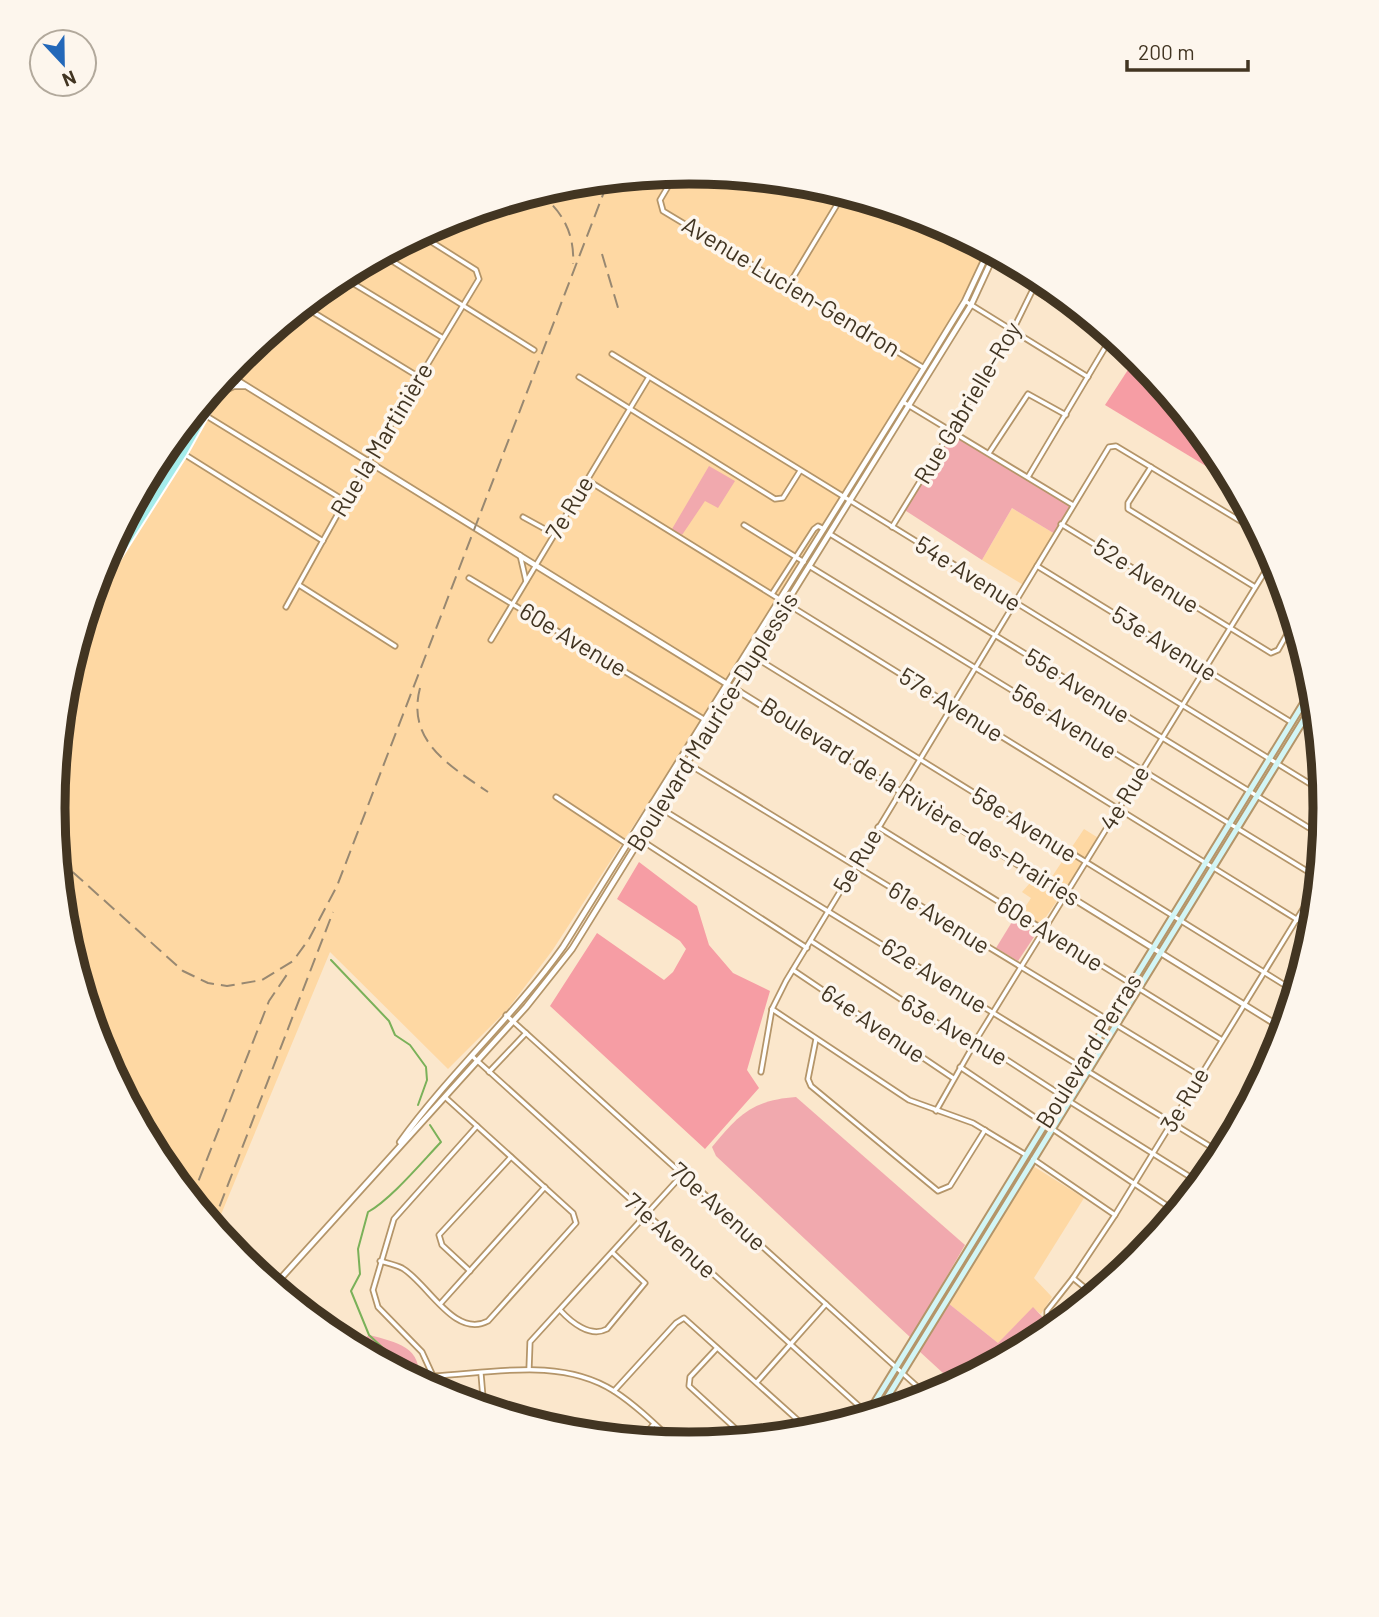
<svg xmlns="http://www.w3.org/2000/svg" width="1379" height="1617" viewBox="0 0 1379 1617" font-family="Barlow,sans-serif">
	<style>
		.built { fill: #fed8a3 }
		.green { fill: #f1a9ae }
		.forest { fill: #f69da4 }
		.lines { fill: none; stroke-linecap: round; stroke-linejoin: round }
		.stream { stroke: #7ab159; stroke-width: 2 }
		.minor-casing { stroke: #b49569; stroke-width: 7 }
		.tertiary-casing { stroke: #b49569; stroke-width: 8 }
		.secondary-casing { stroke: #b49569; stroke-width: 9 }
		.primary-casing { stroke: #fff; stroke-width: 10 }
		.minor { stroke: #fff; stroke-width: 3.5 }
		.tertiary { stroke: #fff; stroke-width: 4.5 }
		.secondary { stroke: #d2f5f5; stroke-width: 5 }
		.primary { stroke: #a4eceb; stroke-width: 6 }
		.rail { stroke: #988871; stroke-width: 2; stroke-dasharray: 14 7; stroke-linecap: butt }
		.labels { text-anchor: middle; stroke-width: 7; stroke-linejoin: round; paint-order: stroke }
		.street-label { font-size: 24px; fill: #423522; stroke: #fdf6ed }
		.rim { fill: none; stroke: #423522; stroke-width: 9 }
	</style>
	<rect width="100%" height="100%" fill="#fbe7cc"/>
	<g class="built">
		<path d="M690 172 814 184 934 220 989 250 903 402 706 714 552 951 507 1010 448 1069 330 952 215 1229 160 1162 101 1052 65 932 53 808 65 684 101 564 160 454 239 358 336 279 446 220 566 184Z"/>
		<path d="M1012 508 1055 534 1025 586 982 560Z"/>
		<path d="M1084 829 1100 839 1041 924 1022 912 1031 898 1022 892 1037 875 1049 881Z"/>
		<path d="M1033 1166 1084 1198 1034 1278 1052 1297 1041 1314 1033 1308 998 1343 948 1303Z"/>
	</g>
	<g class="green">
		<path d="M952 431 1073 505 1055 534 1012 508 982 560 903 509Z"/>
		<path d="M709 466 735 481 718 508 705 501 682 535 672 529Z"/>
		<path d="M1015 917 1036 934 1018 961 996 948Z"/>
		<path d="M796 1097 965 1245 911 1338 716 1156 712 1147C738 1115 753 1100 796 1097Z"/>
		<path d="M948 1303 998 1343 1033 1307 1054 1329 1043 1338 956 1385 919 1351Z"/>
		<path d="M369 1335C396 1342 424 1347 418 1382L385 1365 365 1338Z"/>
	</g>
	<g class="forest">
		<path d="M1137 356 1219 455 1234 483 1105 405Z"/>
		<path d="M639 862 697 906 709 945 733 973 770 991 747 1070 759 1088 705 1149 550 1006 597 933 664 980 673 972 686 949 680 941 617 899Z"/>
	</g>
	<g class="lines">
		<g class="stream">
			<path d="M331 960 389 1021 395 1035 410 1045 426 1067 427 1080 418 1105"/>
			<path d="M397 1371V1361L369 1335 351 1291 360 1274 358 1249 368 1212C391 1199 421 1163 441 1142L430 1125"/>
		</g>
		<g class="minor-casing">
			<g id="minor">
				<path d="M676 173 660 200 663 211 924 368"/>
				<path d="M916 215 992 261"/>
				<path d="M381 254 534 350"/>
				<path d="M341 276 443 338"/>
				<path d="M788 286 844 193"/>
				<path d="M1034 290 1112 336"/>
				<path d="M965 301 1088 377"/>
				<path d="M303 306 419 377"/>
				<path d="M612 354 1325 793"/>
				<path d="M579 377 775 499 783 498 800 471"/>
				<path d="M903 402 1073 505"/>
				<path d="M205 415 345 501"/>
				<path d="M176 449 323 541"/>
				<path d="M989 453 1028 394 1066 415"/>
				<path d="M1151 467 1128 503V509L1255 587"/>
				<path d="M1028 477 1112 336"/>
				<path d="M587 480 1314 930"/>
				<path d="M523 517 554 534"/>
				<path d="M1061 524 1271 653 1278 650 1295 620"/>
				<path d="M744 525 804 562"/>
				<path d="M892 527 1013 330 1039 277"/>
				<path d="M830 534 1324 837"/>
				<path d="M520 555 526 581"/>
				<path d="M809 566 1320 879"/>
				<path d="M1037 566 1291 722"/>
				<path d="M469 578 712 724"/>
				<path d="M299 585 395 646"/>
				<path d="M772 594 814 529 818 526 824 529"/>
				<path d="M286 607 345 501 479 279 476 270 419 234"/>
				<path d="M491 640 649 377"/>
				<path d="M753 656 1296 992"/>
				<path d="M680 759 1200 1076"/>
				<path d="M556 797 627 844H647L807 948"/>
				<path d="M652 803 1216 1150"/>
				<path d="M878 827 1222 1040"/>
				<path d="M811 941 973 1046"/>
				<path d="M793 970 953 1078"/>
				<path d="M772 1009 909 1100 973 1123 1026 1155"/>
				<path d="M506 1015 930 1398"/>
				<path d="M816 1039 808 1079 811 1086 938 1191 950 1186 985 1130"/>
				<path d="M976 1040 1274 557"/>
				<path d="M973 1046 976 1040 1061 1095"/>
				<path d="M472 1056 870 1416"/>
				<path d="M960 1067 1175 1211 1171 1221"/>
				<path d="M489 1072 526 1033"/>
				<path d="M761 1072 772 1009 786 981 1109 447 1116 446 1262 534"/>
				<path d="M1069 1101 1195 1180"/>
				<path d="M936 1111 973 1046"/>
				<path d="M1033 1159 1115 1215"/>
				<path d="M1175 1211 1258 1090"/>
				<path d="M380 1261C387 1263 396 1265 402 1268 427 1282 454 1339 488 1321L576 1223 573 1213 445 1097"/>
				<path d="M1129 1268V1260L1138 1261"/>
				<path d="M470 1271 442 1245 439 1235 511 1157"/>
				<path d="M1073 1278 1095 1296"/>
				<path d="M441 1303 545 1187"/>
				<path d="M560 1310C571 1322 590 1338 607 1329L645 1283 613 1253"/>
				<path d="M1058 1326 1047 1316V1311L1073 1278 1115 1215 1319 883"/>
				<path d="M717 1348 690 1377 689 1386 748 1440"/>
				<path d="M529 1369 530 1342 682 1175"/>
				<path d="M481 1374 484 1409"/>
				<path d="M433 1376C492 1373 561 1357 614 1391 637 1406 657 1426 676 1444"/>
				<path d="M757 1382 826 1304"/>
				<path d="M614 1391 676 1323 684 1318 801 1423V1434"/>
				<path d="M436 1392 433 1376 422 1352 378 1307 373 1290 394 1219 477 1126"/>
				<path d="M517 1419 567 1422 594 1436"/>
				<path d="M639 1441 654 1424"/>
			</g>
		</g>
		<g class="tertiary-casing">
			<g id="tertiary">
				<path d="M227 374 1285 1030"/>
				<path d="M217 394 234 386H245"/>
				<path d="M400 1142C450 1073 514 1016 563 947L924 368 965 301 989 250"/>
				<path d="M273 1287 526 1007 572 949 971 305 995 253"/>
			</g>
		</g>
		<g class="secondary-casing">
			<g id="secondary">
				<path d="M877 1414 1316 700"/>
				<path d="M865 1418 1314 686"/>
			</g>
		</g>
		<g class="primary-casing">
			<g id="primary">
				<path d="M101 565 204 400"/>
				<path d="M90 600 183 454 232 366"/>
			</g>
		</g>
		<use href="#minor" class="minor"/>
		<use href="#tertiary" class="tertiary"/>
		<use href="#secondary" class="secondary"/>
		<use href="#primary" class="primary"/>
		<g class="rail">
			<path d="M537 192C562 209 575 234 573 264"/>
			<path d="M602 254 619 311"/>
			<path d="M420 688C406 741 450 766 488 792"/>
			<path d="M57 858 183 971 208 983 227 986 262 980 293 961 309 939 337 886 609 179"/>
			<path d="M191 1200 269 1001 290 970"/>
			<path d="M212 1226 333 912"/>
		</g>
	</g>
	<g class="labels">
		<g class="street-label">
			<text transform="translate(791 287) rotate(31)" y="8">Avenue Lucien-Gendron</text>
			<text transform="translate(968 403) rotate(-59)" y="8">Rue Gabrielle-Roy</text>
			<text transform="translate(382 440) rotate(-59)" y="8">Rue la Martinière</text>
			<text transform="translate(570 508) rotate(-59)" y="8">7e Rue</text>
			<text transform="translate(968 574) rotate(32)" y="8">54e Avenue</text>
			<text transform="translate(1146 576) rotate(32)" y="8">52e Avenue</text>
			<text transform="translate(573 640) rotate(31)" y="8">60e Avenue</text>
			<text transform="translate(1164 644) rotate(32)" y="8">53e Avenue</text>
			<text transform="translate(1077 686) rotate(32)" y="8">55e Avenue</text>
			<text transform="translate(951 705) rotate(32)" y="8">57e Avenue</text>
			<text transform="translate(713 722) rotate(-58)" y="8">Boulevard Maurice-Duplessis</text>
			<text transform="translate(1064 722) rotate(32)" y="8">56e Avenue</text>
			<text transform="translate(1125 798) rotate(-58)" y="8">4e Rue</text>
			<text transform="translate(920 802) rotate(32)" y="8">Boulevard de la Rivière-des-Prairies</text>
			<text transform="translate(1024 825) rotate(32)" y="8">58e Avenue</text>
			<text transform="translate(858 861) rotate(-59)" y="8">5e Rue</text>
			<text transform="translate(939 918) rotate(32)" y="8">61e Avenue</text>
			<text transform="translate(1050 934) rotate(32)" y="8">60e Avenue</text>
			<text transform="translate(934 976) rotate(32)" y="8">62e Avenue</text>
			<text transform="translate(873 1024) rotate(34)" y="8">64e Avenue</text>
			<text transform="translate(954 1030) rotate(30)" y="8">63e Avenue</text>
			<text transform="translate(1089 1051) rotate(-58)" y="8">Boulevard Perras</text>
			<text transform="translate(1185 1100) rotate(-59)" y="8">3e Rue</text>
			<text transform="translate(718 1207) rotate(42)" y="8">70e Avenue</text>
			<text transform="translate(670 1236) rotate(42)" y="8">71e Avenue</text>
		</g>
	</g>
	<path d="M0 0H1379V1617H0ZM65 808a624 624 0 1 1 1248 0a624 624 0 1 1-1248 0Z" fill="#fdf6ed" fill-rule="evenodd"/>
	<path class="rim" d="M65 808a624 624 0 1 1 1248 0a624 624 0 1 1-1248 0Z"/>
	<g transform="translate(63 63) rotate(158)"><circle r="33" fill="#fdf6ed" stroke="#b2a99c" stroke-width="2"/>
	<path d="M0-5L12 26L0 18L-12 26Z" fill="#2368b9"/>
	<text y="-10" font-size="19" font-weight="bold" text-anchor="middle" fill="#423522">N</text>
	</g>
	<path d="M1127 60v10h121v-10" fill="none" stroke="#423522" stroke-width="3.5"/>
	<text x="1138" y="60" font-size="21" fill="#423522" stroke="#fdf6ed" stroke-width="5" paint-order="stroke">200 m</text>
</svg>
